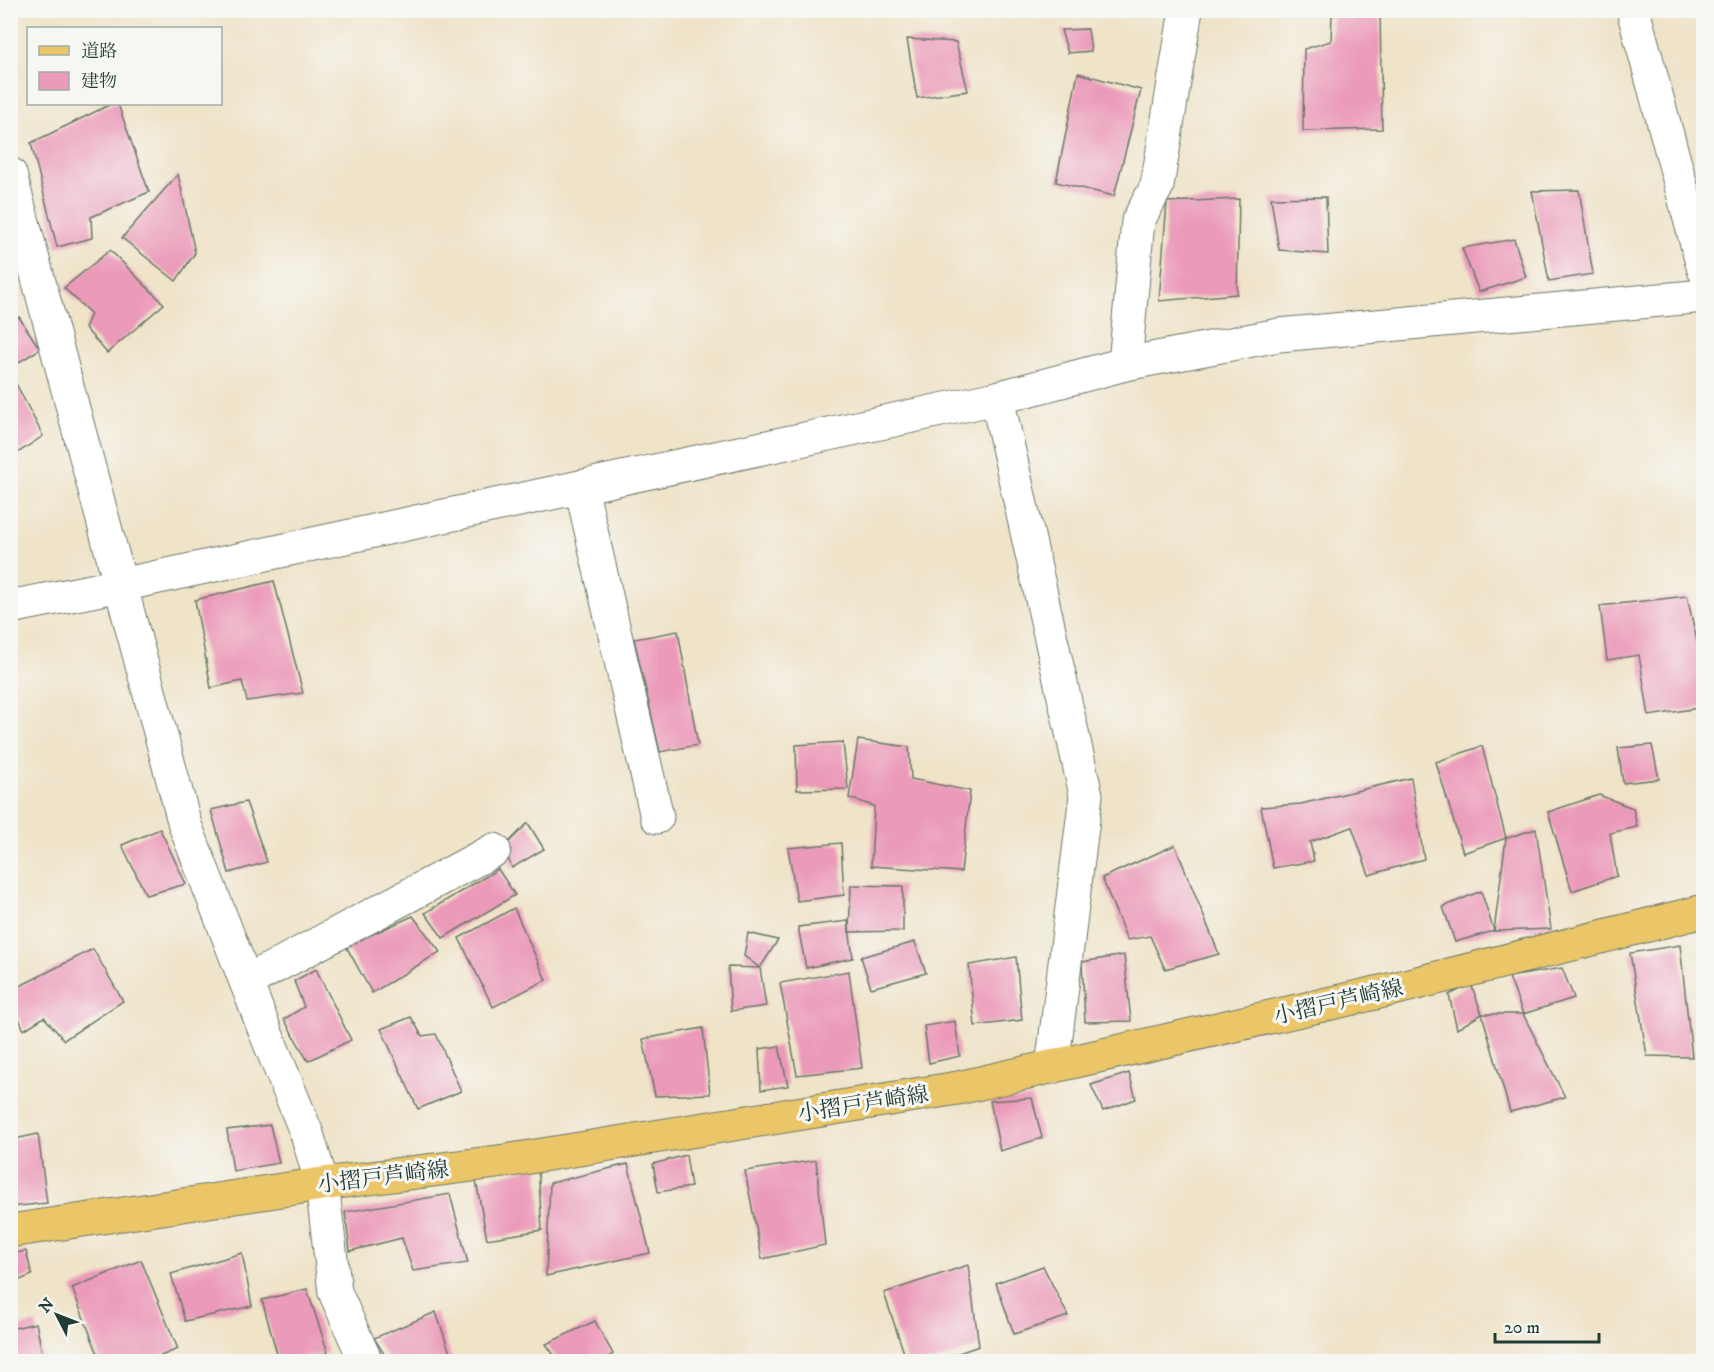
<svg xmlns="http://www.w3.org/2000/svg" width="1714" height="1372" viewBox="0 0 1714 1372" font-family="'IM FELL DW Pica','Noto Serif JP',serif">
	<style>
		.building { fill: #eb9ab9 }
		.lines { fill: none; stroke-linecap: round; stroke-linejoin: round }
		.minor-casing { stroke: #687768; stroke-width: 35 }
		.major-casing { stroke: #687768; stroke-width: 35 }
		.minor { stroke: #fff; stroke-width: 33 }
		.major { stroke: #ebc669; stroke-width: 33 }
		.labels { text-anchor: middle; stroke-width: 6; stroke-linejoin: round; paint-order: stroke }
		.street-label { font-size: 22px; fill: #1f3d34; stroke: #f6f6f2 }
	</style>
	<rect width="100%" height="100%" fill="#f6f6f2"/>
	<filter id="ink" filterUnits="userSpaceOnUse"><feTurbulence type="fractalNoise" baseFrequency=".0167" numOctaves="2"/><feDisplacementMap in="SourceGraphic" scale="12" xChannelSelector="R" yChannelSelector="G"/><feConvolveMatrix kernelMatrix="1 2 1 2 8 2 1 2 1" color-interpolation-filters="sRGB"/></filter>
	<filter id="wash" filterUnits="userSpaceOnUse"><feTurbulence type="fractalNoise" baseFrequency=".008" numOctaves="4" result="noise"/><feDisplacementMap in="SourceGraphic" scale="24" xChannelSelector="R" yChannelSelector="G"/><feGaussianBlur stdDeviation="1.35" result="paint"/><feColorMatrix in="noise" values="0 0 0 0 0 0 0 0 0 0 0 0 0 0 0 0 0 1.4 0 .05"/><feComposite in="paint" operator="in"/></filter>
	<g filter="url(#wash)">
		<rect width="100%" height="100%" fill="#efe3c8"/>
		<g id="blocks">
			<g class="building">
				<path d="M933 10H953V11L935 18Z"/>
				<path d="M1380 11 1382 129 1303 131 1304 49 1331 41 1332 15Z"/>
				<path d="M1088 29 1091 51 1068 53 1061 30Z"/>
				<path d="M907 39 956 42 968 91 917 98Z"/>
				<path d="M1078 73 1141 90 1114 196 1056 182Z"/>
				<path d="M111 104H118L149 192 91 217 92 238 57 247 31 143Z"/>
				<path d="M178 174 195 253 176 281 122 238Z"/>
				<path d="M1579 190 1593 274 1549 281 1532 191Z"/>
				<path d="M1326 197 1328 254 1279 250 1271 198Z"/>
				<path d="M1239 199 1237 294 1159 301 1167 202Z"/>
				<path d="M1514 239 1526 277 1479 292 1462 248Z"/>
				<path d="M110 250 164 304 107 353 85 328 91 314 64 288Z"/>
				<path d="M19 317 40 349 10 368V323Z"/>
				<path d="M10 372 43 436 10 458Z"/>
				<path d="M274 581 303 693 247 701 242 681 211 688 195 600Z"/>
				<path d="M1687 596 1704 673V707L1649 716 1639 655 1607 660 1600 606Z"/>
				<path d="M678 631 698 745 660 752 634 639Z"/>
				<path d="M858 740 909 747 911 779 970 791 961 872 871 866 874 806 849 798Z"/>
				<path d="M843 742 848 789 797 790 796 745Z"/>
				<path d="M1652 745 1659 779 1623 783 1618 748Z"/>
				<path d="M1482 746 1506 838 1463 853 1436 762Z"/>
				<path d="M1411 778 1424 859 1369 875 1352 827 1310 842 1314 861 1273 868 1261 807 1301 804Z"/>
				<path d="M1599 795 1633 808 1637 827 1610 833 1617 876 1572 891 1548 812Z"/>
				<path d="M246 802 267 862 229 873 211 810Z"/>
				<path d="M528 823 544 849 512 868 504 847Z"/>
				<path d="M160 829 186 884 146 895 122 845Z"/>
				<path d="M1536 829 1551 929 1494 931 1506 838Z"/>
				<path d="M841 843 844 895 797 901 788 848Z"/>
				<path d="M1175 845 1219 954 1165 969 1150 936 1127 940 1102 878Z"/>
				<path d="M498 869 515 895 443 938 425 913Z"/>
				<path d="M851 885 903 886V931L849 932Z"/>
				<path d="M1481 891 1494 931 1455 942 1443 907Z"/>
				<path d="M514 908 546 980 493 1007 459 938Z"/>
				<path d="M413 916 440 952 372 993 346 946Z"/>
				<path d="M848 921 853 958 806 968 798 927Z"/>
				<path d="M748 933 778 940 760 968 766 1006 731 1011 728 967 760 968 744 956Z"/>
				<path d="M915 942 926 973 871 988 861 957Z"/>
				<path d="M1680 945 1692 1057 1647 1056 1630 953Z"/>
				<path d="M93 949 123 1001 64 1040 44 1017 24 1030 10 1000V991Z"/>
				<path d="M1124 955 1131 1021 1085 1022 1082 962Z"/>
				<path d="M1016 957 1022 1020 975 1026 969 965Z"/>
				<path d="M1562 968 1574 998 1523 1014 1509 977Z"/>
				<path d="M316 969 351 1040 308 1061 284 1019 304 1007 294 981Z"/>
				<path d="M849 971 862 1068 797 1075 780 983Z"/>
				<path d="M1471 984 1482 1014 1457 1029 1449 995Z"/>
				<path d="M1482 1014H1523L1565 1097 1510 1112Z"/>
				<path d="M411 1017 422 1036 436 1034 461 1091 418 1109 381 1029Z"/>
				<path d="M955 1021 960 1056 929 1063 924 1026Z"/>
				<path d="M703 1028 710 1094 655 1096 643 1039Z"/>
				<path d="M779 1046 788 1086 761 1090 759 1049Z"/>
				<path d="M1129 1073 1136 1099 1103 1111 1091 1085Z"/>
				<path d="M1032 1098 1042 1138 1000 1151 990 1101Z"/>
				<path d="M270 1125 279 1163 233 1171 227 1130Z"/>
				<path d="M38 1134 47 1203 10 1207V1140Z"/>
				<path d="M686 1155 691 1187 658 1192 653 1164Z"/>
				<path d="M816 1160 825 1245 762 1259 745 1171Z"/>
				<path d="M628 1164 650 1253 546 1276 550 1183Z"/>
				<path d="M538 1166 542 1230 487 1239 476 1181Z"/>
				<path d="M450 1194 468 1263 413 1271 402 1238 350 1251 345 1212Z"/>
				<path d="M26 1251 32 1275 10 1284V1254Z"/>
				<path d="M242 1253 252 1306 185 1321 171 1274Z"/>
				<path d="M141 1260 178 1349 146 1362H101L72 1288Z"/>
				<path d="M968 1265 979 1346 933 1362H907L884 1293Z"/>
				<path d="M1043 1266 1068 1316 1014 1334 996 1283Z"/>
				<path d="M307 1289 328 1353 279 1361 262 1300Z"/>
				<path d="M436 1312 453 1362H389L374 1338Z"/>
				<path d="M595 1321 613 1354 601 1362H559L546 1344Z"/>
				<path d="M36 1323 44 1362H10V1329Z"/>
			</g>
		</g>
	</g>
	<g filter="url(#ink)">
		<use href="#blocks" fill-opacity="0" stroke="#687768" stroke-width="1.5"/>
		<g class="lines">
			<g class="minor-casing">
				<g id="minor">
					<path d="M1633 10 1704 270"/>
					<path d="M10 174 185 825 269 1041 307 1134 322 1184 335 1292 366 1362"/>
					<path d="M1125 364 1138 221 1157 186 1186 10"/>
					<path d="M997 398 1086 795 1052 1067"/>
					<path d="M581 487 657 817"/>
					<path d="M10 607 121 585 997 398 1125 364 1279 335 1704 296"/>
					<path d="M246 982 494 850"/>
				</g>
			</g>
			<g class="major-casing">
				<path id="major" d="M10 1231 322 1184 505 1161 958 1088 1393 989 1704 911"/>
			</g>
			<use href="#minor" class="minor"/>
			<use href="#major" class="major"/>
		</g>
	</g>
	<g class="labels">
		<g class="street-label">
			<text transform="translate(1338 1001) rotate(-13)" y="8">小摺戸芦崎線</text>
			<text transform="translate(863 1103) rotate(-9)" y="8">小摺戸芦崎線</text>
			<text transform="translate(383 1176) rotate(-7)" y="8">小摺戸芦崎線</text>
		</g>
	</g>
	<rect width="1714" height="1372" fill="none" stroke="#f6f6f2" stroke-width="36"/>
	<rect x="27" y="27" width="195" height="78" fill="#f6f6f2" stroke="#a0aca6" stroke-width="1.5"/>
	<rect x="39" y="46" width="30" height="9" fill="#ebc669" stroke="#a0aca6" stroke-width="1.5"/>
	<text x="81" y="57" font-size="18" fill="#1f3d34">道路</text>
	<rect x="39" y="72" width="30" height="18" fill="#eb9ab9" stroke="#a0aca6" stroke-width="1.5"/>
	<text x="81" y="87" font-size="18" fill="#1f3d34">建物</text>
	<g transform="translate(57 1315) rotate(312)" stroke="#f6f6f2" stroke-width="4.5" paint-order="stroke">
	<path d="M0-4.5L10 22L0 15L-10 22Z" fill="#1f3d34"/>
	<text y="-9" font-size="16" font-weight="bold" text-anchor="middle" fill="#1f3d34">N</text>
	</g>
	<path d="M1495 1333v9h104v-9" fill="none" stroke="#1f3d34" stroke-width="3"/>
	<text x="1504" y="1333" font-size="18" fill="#1f3d34" stroke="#f6f6f2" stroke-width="4.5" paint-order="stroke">20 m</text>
</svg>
